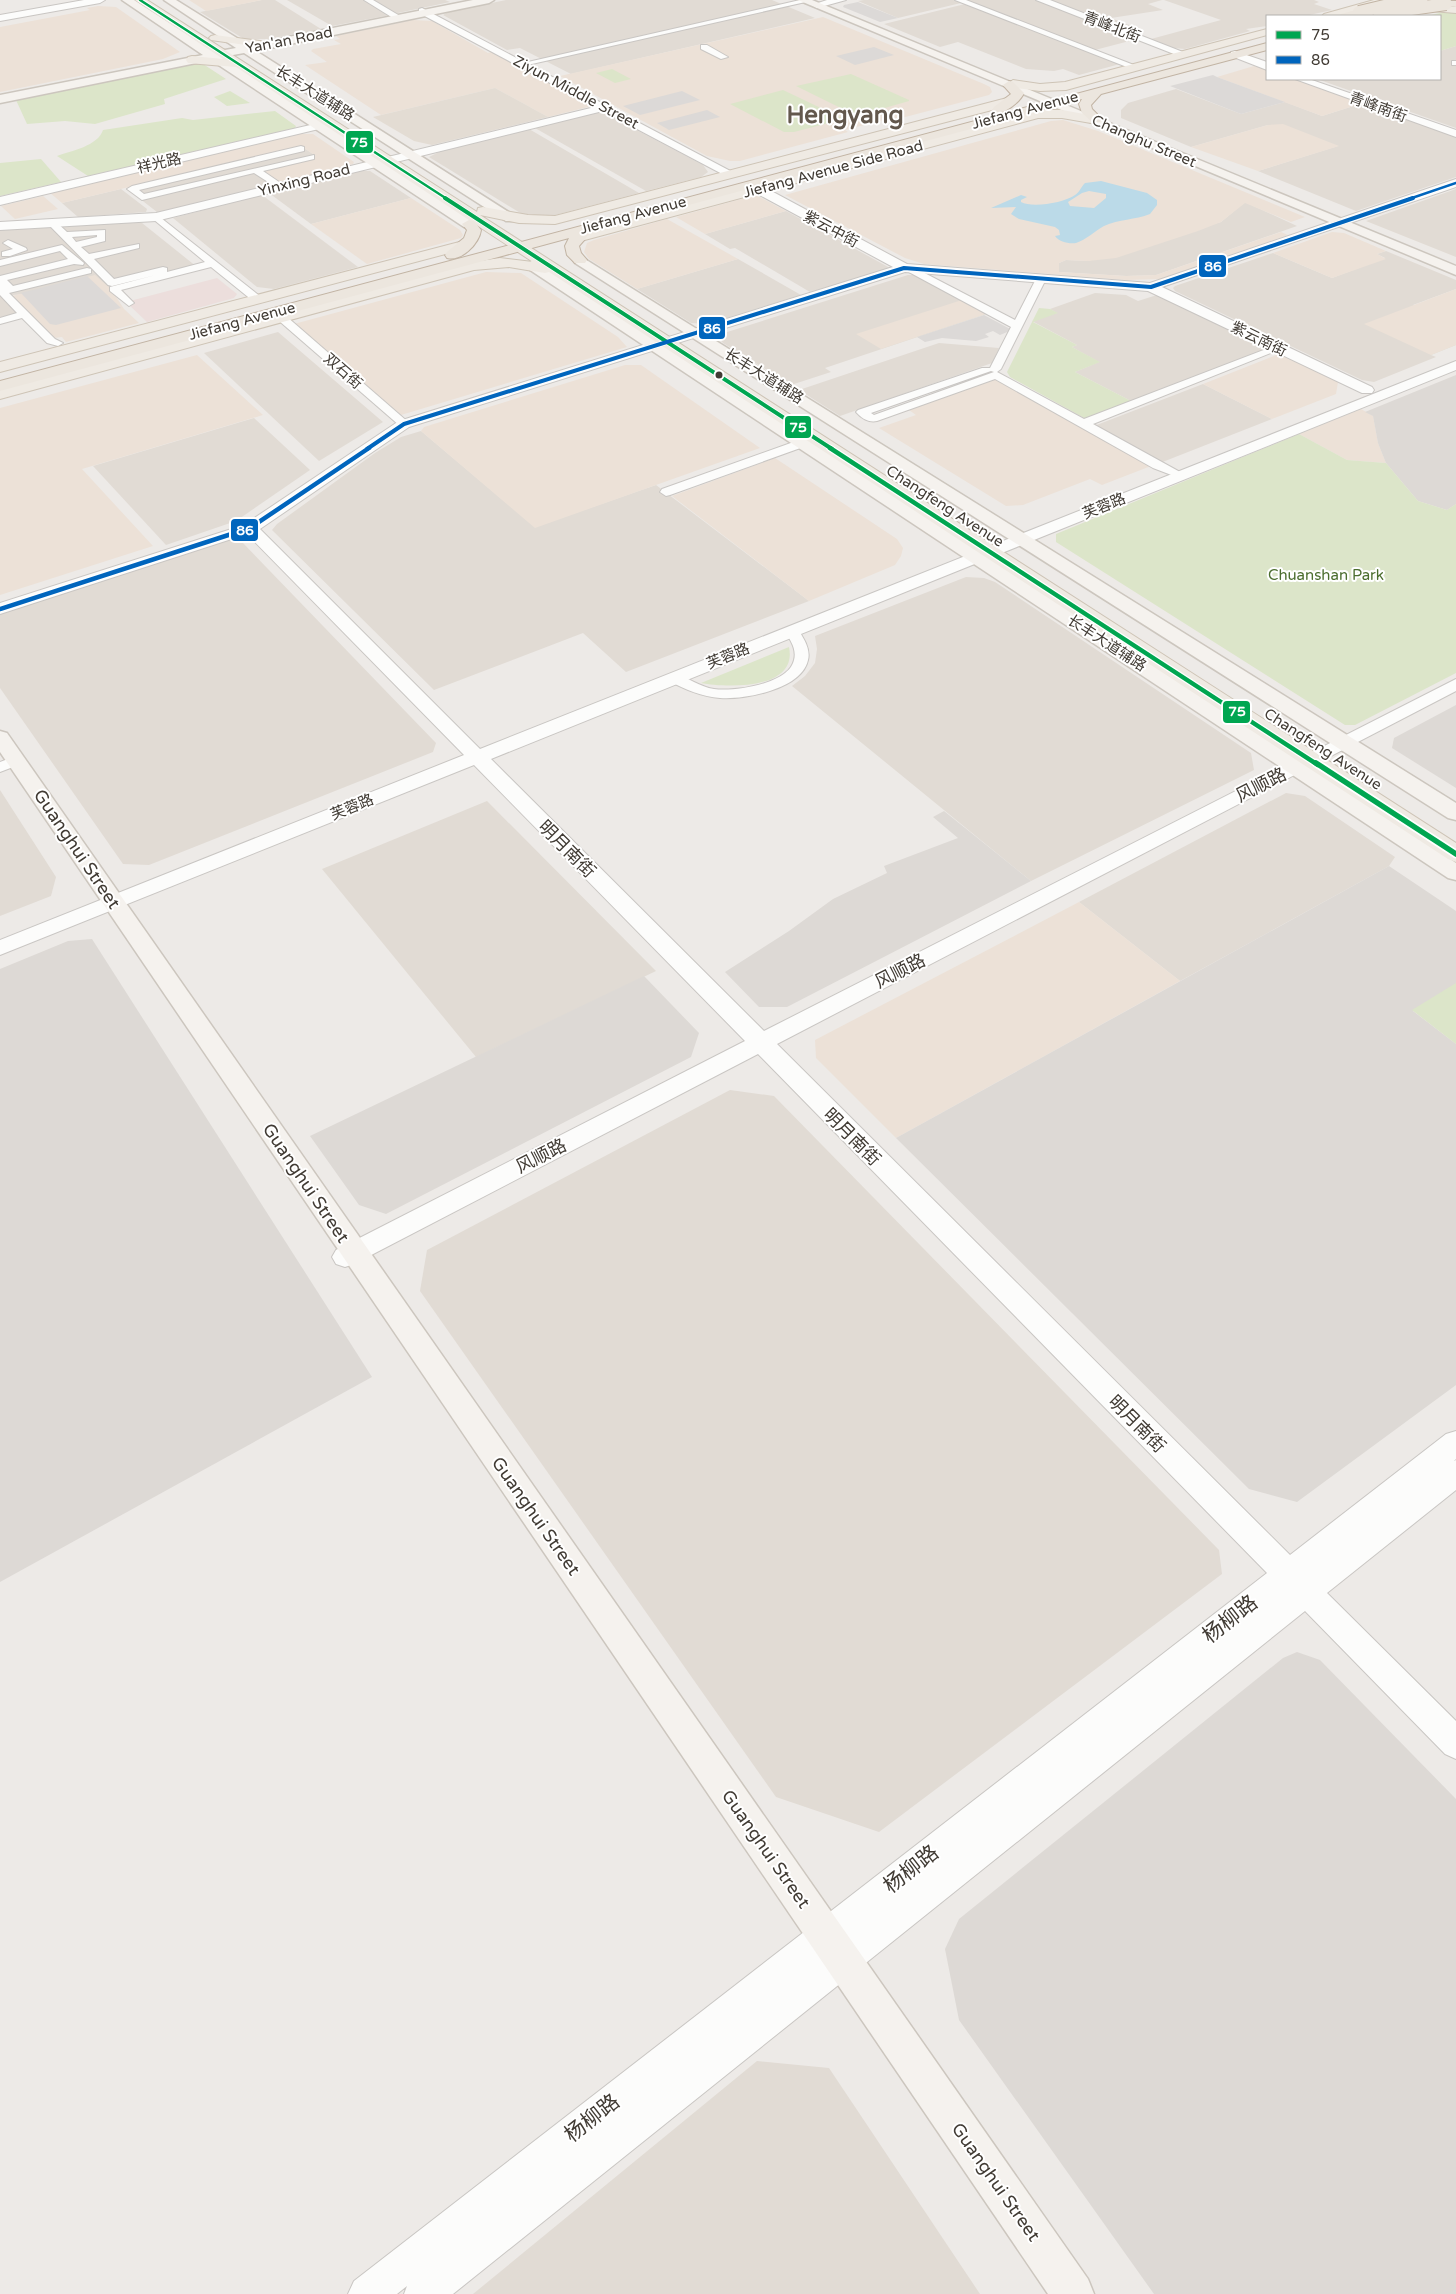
<svg xmlns="http://www.w3.org/2000/svg" width="1456" height="2294" viewBox="0 0 1456 2294" font-family="'Varela Round','Noto Sans SC',sans-serif">
	<style>
		.residential { fill: #e1dbd4 }
		.commercial { fill: #ece1d7 }
		.industrial { fill: #ddd9d5 }
		.education { fill: #e3dcd3 }
		.medical { fill: #ecdedc }
		.green { fill: #dce5c9 }
		.parking { fill: #dcd9d7 }
		.water { fill: #bbdae8; fill-rule: evenodd }
		.lines { fill: none; stroke-linecap: round; stroke-linejoin: round }
		.minor-casing { stroke: #c9c6c3; stroke-width: 2 }
		.tertiary-casing { stroke: #c9c6c3; stroke-width: 2 }
		.secondary-casing { stroke: #ccc6be; stroke-width: 3 }
		.primary-casing { stroke: #cec4b6; stroke-width: 2 }
		.trunk-casing { stroke: #c2b4a4; stroke-width: 2 }
		.minor { fill: #fcfcfb; fill-rule: evenodd }
		.tertiary { fill: #fcfcfb; fill-rule: evenodd }
		.secondary { fill: #f5f2ee; fill-rule: evenodd }
		.primary { fill: #efeae3; fill-rule: evenodd }
		.trunk { fill: #ece6de; fill-rule: evenodd }
		.trunk-bridge-casing { stroke: #c2b4a4; stroke-width: 14; stroke-linecap: butt }
		.trunk-bridge { stroke: #ece6de; stroke-width: 12 }
		.bus-1-far3-casing { stroke: #fff; stroke-width: 4.5 }
		.bus-1-far2-casing { stroke: #fff; stroke-width: 5.5 }
		.bus-1-far1-casing { stroke: #fff; stroke-width: 7 }
		.bus-1-casing { stroke: #fff; stroke-width: 9 }
		.bus-2-far2-casing { stroke: #fff; stroke-width: 4.5 }
		.bus-2-far1-casing { stroke: #fff; stroke-width: 5.5 }
		.bus-2-casing { stroke: #fff; stroke-width: 7 }
		.bus-1-far3 { stroke: #00a651; stroke-width: 2.5 }
		.bus-1-far2 { stroke: #00a651; stroke-width: 4 }
		.bus-1-far1 { stroke: #00a651; stroke-width: 4.5 }
		.bus-1 { stroke: #00a651; stroke-width: 5.5 }
		.bus-2-far2 { stroke: #0065bd; stroke-width: 2.5 }
		.bus-2-far1 { stroke: #0065bd; stroke-width: 4 }
		.bus-2 { stroke: #0065bd; stroke-width: 4.5 }
		.bus-dot { fill: #413b34; stroke: #fff; stroke-width: 2 }
		.labels { text-anchor: middle; stroke-width: 4; stroke-linejoin: round; paint-order: stroke }
		.far-street-label { font-size: 15px; fill: #413b34; stroke: #fff }
		.far-park-label { font-size: 15px; fill: #4b6d2e; stroke: #fff }
		.street-label { font-size: 18px; fill: #413b34; stroke: #fff }
		.near-street-label { font-size: 21px; fill: #413b34; stroke: #fff }
		.far-town-label { font-size: 24px; font-weight: bold; fill: #63584d; stroke: #fff }
		.line-badge { stroke: #fff; stroke-width: 2 }
		.badge-label { font-size: 14px; text-anchor: middle; font-weight: bold; fill: #fff }
	</style>
	<rect width="100%" height="100%" fill="#edeae7"/>
	<g class="residential">
		<path d="M262 0H275L321 29 268 39H244L200 12Z"/>
		<path d="M287 0H364L390 15 332 26Z"/>
		<path d="M369 0H445L450 2 393 14Z"/>
		<path d="M506 0H772L815 18 571 74 520 48 507 50 443 15 448 12Z"/>
		<path d="M864 0H954L961 3 898 18 858 1Z"/>
		<path d="M966 0H1036L1137 39 1095 50Z"/>
		<path d="M1048 0H1162L1148 4 1163 10 1111 18 1137 28 1128 31Z"/>
		<path d="M1164 0H1314L1319 2 1314 4 1332 10 1305 16H1267V26L1246 29 1250 31 1185 49 1174 48 1151 39 1221 20Z"/>
		<path d="M965 4 1120 64 1079 75 1063 69 1054 71 1026 69 958 42 940 47 884 24Z"/>
		<path d="M1456 46V128L1317 79H1440V51Z"/>
		<path d="M1176 89 1241 114 1285 102 1322 116 1363 103 1456 137V177L1356 211 1258 171 1338 146 1268 125 1191 147 1121 118V110L1128 103Z"/>
		<path d="M600 112 604 113 703 165 708 172 701 177 646 191 535 128Z"/>
		<path d="M529 129 639 193 551 216 522 214 429 157 441 151Z"/>
		<path d="M301 146 316 156 262 170 278 182 270 184 273 186 168 211 157 212 126 188Z"/>
		<path d="M361 171H370L411 198 311 224 269 193Z"/>
		<path d="M121 189 147 209 146 212 78 217 62 203Z"/>
		<path d="M1456 189V257L1366 221Z"/>
		<path d="M262 195 358 267 274 289 257 287 173 218Z"/>
		<path d="M1245 202 1297 226 1156 275 1126 276 1059 272V263L1066 260 1088 261 1221 222Z"/>
		<path d="M786 211 890 268 810 292 735 248 730 249 705 234Z"/>
		<path d="M134 221 142 223 197 267 111 289 12 295 31 316 0 324V230Z"/>
		<path d="M1386 251 1456 280V289L1413 305 1456 345 1431 355 1436 357 1374 382 1362 380 1175 291 1173 288 1175 286 1273 253 1332 278 1385 258 1377 254Z"/>
		<path d="M738 259 801 295 707 324 691 323 637 289Z"/>
		<path d="M908 275H914L986 314 825 368 831 372 791 385 723 343 719 338 724 333Z"/>
		<path d="M1095 293 1126 295 1138 301 1157 295 1268 349 1131 401 1075 372 1099 362 1072 347 1077 345 1032 321 1057 313 1050 309Z"/>
		<path d="M278 332 383 422 319 461 204 353Z"/>
		<path d="M939 343 999 348 992 363 840 416 799 390Z"/>
		<path d="M1203 384 1272 419 1160 463 1094 426Z"/>
		<path d="M254 418 310 470 236 521 166 545 93 466Z"/>
		<path d="M421 431 535 527 656 485 809 601 626 672 583 633 434 690 272 530 277 524 375 453 401 437Z"/>
		<path d="M229 540 243 543 436 743 433 752 149 865 123 864 0 688V614Z"/>
		<path d="M966 577 984 578 995 582 1251 753 1254 770 1031 881 792 686 805 676 815 663 817 649 815 636Z"/>
		<path d="M0 790 56 877 51 896 0 916Z"/>
		<path d="M1286 793 1305 796 1395 857 1389 866 1180 981 1079 902Z"/>
		<path d="M487 801 656 971 476 1057 322 869Z"/>
		<path d="M730 1090 774 1096 1219 1550 1222 1574 879 1832 776 1797 420 1291 427 1250Z"/>
		<path d="M757 2061 829 2068 980 2294H473Z"/>
	</g>
	<g class="commercial">
		<path d="M189 0H262L206 11Z"/>
		<path d="M98 6 116 7 180 52 163 59 0 92V27L90 10 87 8Z"/>
		<path d="M823 17 984 84 990 87 992 92 989 95 890 121 887 119 845 130 848 132 740 161H730L707 156 560 76Z"/>
		<path d="M413 20 432 21 488 53 491 52 592 106 548 117 495 88 381 115 305 65 327 62 311 51 313 49 341 44 334 40 340 39 336 36Z"/>
		<path d="M1254 66 1267 69V79H1294L1363 103 1322 116 1217 77Z"/>
		<path d="M1063 120 1098 131 1305 217 1291 222 1245 203 1221 222 1198 231 1116 258 1088 261 1066 260 1059 263V272L1126 276 1156 275 1281 232 1288 235 1160 279 1126 280 924 264 905 258 785 195 1051 121Z"/>
		<path d="M1283 124 1339 146 1258 171 1191 147 1268 125Z"/>
		<path d="M299 134H313L354 162 353 164 281 184 261 169 316 156 301 146 62 203 49 192Z"/>
		<path d="M756 195 786 211 705 234 676 217Z"/>
		<path d="M43 196 58 209 15 219 1 206Z"/>
		<path d="M411 198 460 230 463 235 461 238 367 264 311 224Z"/>
		<path d="M667 219 738 259 637 289 589 259 584 252 587 243 594 240Z"/>
		<path d="M1332 232 1344 233 1386 251 1377 254 1386 259 1332 278 1273 253Z"/>
		<path d="M486 272 521 273 618 337 627 347 401 415 294 324Z"/>
		<path d="M95 275 111 289 124 309 139 323 66 342 62 337 54 338 12 296Z"/>
		<path d="M1456 289V345L1431 355 1364 324Z"/>
		<path d="M962 300 986 314 881 349 856 334Z"/>
		<path d="M1279 354 1338 382 1336 394 1272 419 1203 384Z"/>
		<path d="M197 355 263 415 82 469 153 546 0 595V408Z"/>
		<path d="M625 365H641L760 448 535 528 421 431 424 427Z"/>
		<path d="M994 379 1151 466 1102 485 1090 479 1023 505 1006 506 879 428 916 415 909 410Z"/>
		<path d="M1361 409 1373 416 1378 443 1386 463 1347 460 1299 434Z"/>
		<path d="M775 458 897 539 903 548 901 556 895 565 809 601 672 496Z"/>
		<path d="M1079 902 1180 981 896 1138 816 1058 815 1040Z"/>
	</g>
	<g class="industrial">
		<path d="M1456 375V504L1447 510 1418 501 1386 463 1378 443 1373 416 1365 412Z"/>
		<path d="M1456 705V788L1392 748 1394 738Z"/>
		<path d="M944 811 1031 881 787 1007H759L725 972 789 931 833 899 887 873 884 866 958 838 933 817Z"/>
		<path d="M1389 866 1456 911V984L1413 1011 1456 1044V1385L1297 1502 1249 1489 896 1138Z"/>
		<path d="M92 939 372 1377 0 1582V969L68 941Z"/>
		<path d="M644 976 699 1033 691 1057 386 1214 359 1205 310 1136Z"/>
		<path d="M1297 1652 1320 1660 1456 1799V2294H1154L959 2020 945 1949 959 1919 1283 1658Z"/>
	</g>
	<path class="education" d="M495 88 548 117 432 145 414 141 373 117Z"/>
	<path class="medical" d="M217 278 237 294 234 298 147 322 126 302Z"/>
	<g class="green">
		<path d="M1444 12 1456 13V46L1440 51V16H1427Z"/>
		<path d="M198 63 203 64 226 79 164 99 165 104 95 124 65 121 27 124 16 100Z"/>
		<path d="M612 69 631 79 615 83 596 73Z"/>
		<path d="M851 74 909 100V101L857 116 796 86Z"/>
		<path d="M783 90 844 119 794 132H784L730 104Z"/>
		<path d="M230 91 250 103 227 106 214 97Z"/>
		<path d="M275 111 296 126 295 128 88 176 57 156C71 151 98 146 103 130L182 118 193 120Z"/>
		<path d="M41 159 61 182 0 196V163Z"/>
		<path d="M1039 308 1050 309 1058 313 1033 322 1077 345 1072 347 1100 362 1075 372 1131 401 1086 419 1010 377 1007 372Z"/>
		<path d="M1299 434 1347 460 1386 463 1418 501 1447 510 1456 504V673L1355 725H1345L1056 542V534Z"/>
		<path d="M789 647C798 690 727 688 701 683Z"/>
		<path d="M1456 983V1044L1412 1010Z"/>
	</g>
	<g class="parking">
		<path d="M858 2 898 18 880 22 843 7 844 5Z"/>
		<path d="M874 47 894 55 855 65 836 56Z"/>
		<path d="M1213 75 1217 77 1285 102 1241 114 1170 86Z"/>
		<path d="M682 91 700 100 640 115 623 106Z"/>
		<path d="M707 110 720 117 669 130 657 123Z"/>
		<path d="M87 276 121 308 56 325 50 324 21 293Z"/>
		<path d="M984 315 1012 330 1000 335 993 331 985 334 989 337 976 341 942 338 925 342 917 337Z"/>
	</g>
	<path class="water" d="M1101 181 1147 193 1157 200V205L1150 214C1135 220 1119 219 1104 226 1095 231 1086 240 1076 243 1069 244 1059 242 1055 236L1060 235 1059 230 1055 227 1019 219 1011 214 1016 207 991 208 1021 195 1027 197 1021 200V202C1032 208 1064 203 1075 195 1079 193 1081 187 1085 183ZM1089 191 1106 194V198L1094 208 1070 206 1068 202 1082 193Z"/>
	<g class="lines">
		<g class="minor-casing">
			<g id="minor">
				<path d="M364 0H373L400 16 393 18Z"/>
				<path d="M800 0 810 1 523 66 519 64Z"/>
				<path d="M955 0H966L1139 67 1132 69Z"/>
				<path d="M701 45H707L728 57 721 59 701 49Z"/>
				<rect x="1452" y="61" width="4" height="4"/>
				<path d="M301 146 304 147V151L139 190 144 194 314 155V159L263 171 282 184 284 186 279 189 254 173 142 200 127 189 132 186Z"/>
				<path d="M156 214 261 297V301H253L211 267 121 290 134 303 129 306 110 291V287L156 275 112 286 108 285 47 223 49 221H55L67 232 105 230V241L81 247 89 254 139 244V248L94 259 114 279 163 267 167 268V272L205 262 153 219V215ZM97 235V237L76 242 72 237Z"/>
				<path d="M8 240 26 248 27 250 10 256H2V252L13 249 3 243Z"/>
				<path d="M62 245 84 263 83 265 74 264 7 280 13 286 87 268 91 269V273L9 293 55 339 63 343 58 346 47 343 22 318 0 324V318L17 313 0 295V276L68 259 60 251 0 266V260Z"/>
				<path d="M911 266 1015 320 1037 277H1045L1046 279 1001 369 997 372 1084 419 1274 346H1282L1283 348 1093 424 1180 472 1174 476 1153 468 995 379 877 421C869 423 861 418 856 412L858 410 982 368H990L1011 327 907 271 906 269ZM991 371 994 372 874 415 871 413Z"/>
				<path d="M282 315 286 316 408 422 410 424 408 426H400L278 320V316Z"/>
				<path d="M802 439 806 440 808 443 806 446 670 495 666 496 660 492 662 489Z"/>
				<path d="M792 627 797 628C803 637 811 649 808 660 802 689 745 700 720 698 702 697 685 689 669 681L667 678 674 674C688 677 700 687 714 689 734 692 789 684 794 660 797 649 790 640 785 631Z"/>
				<path d="M8 759 13 761 15 764 13 767 0 772V762Z"/>
			</g>
		</g>
		<g class="tertiary-casing">
			<g id="tertiary">
				<path d="M84 0H105L100 3 0 21V15Z"/>
				<path d="M827 0H846L817 8 812 5Z"/>
				<path d="M1036 0H1050L1188 54 1187 56H1179Z"/>
				<path d="M422 8 736 174 730 177 726 176 603 111 156 221 0 230V222L156 213 595 107 419 13V9Z"/>
				<path d="M1235 51 1267 62V70L1231 56V52Z"/>
				<path d="M1295 79H1309L1456 130V137Z"/>
				<path d="M319 123 323 124 325 126 323 128 0 205V197Z"/>
				<path d="M1456 179V187L1162 287 1372 387 1374 390 1372 393H1362L1148 291 905 272 409 427 260 529 480 749 1456 361V370L491 759 764 1031 1456 679V691L777 1044 1290 1555 1446 1434 1456 1431V1459L1454 1461 1456 1460V1490L1327 1593 1456 1721V1759L1445 1754 1305 1611 453 2294H404L407 2286 397 2294H348L354 2281 1267 1573 758 1054 354 1264 345 1267 336 1264 332 1257 336 1250 745 1041 474 765 0 955V940L464 755 247 534 0 614V603L244 525 399 421 893 267 754 192 752 189 754 186H762L907 264 1150 283Z"/>
			</g>
		</g>
		<g class="secondary-casing">
			<g id="secondary">
				<path d="M122 0H134L214 52 236 48 164 0H176L248 45 473 0H494L489 3 256 51 518 218 516 221H506L244 53 222 57 474 221 476 224 474 227H464L211 60 0 103V95L203 55Z"/>
				<path d="M798 0H812L1456 266V275Z"/>
				<path d="M580 256 1456 803V820L1448 818 575 263 573 260 575 257Z"/>
				<path d="M532 261 537 262 1456 863V880L1448 878 527 268 525 265Z"/>
				<path d="M0 731 7 733 1088 2279 1094 2294H1048L0 752Z"/>
			</g>
		</g>
		<g class="primary-casing">
			<g id="primary">
				<path d="M135 0H147L477 212 478 208 483 207 528 215 555 216 1007 98H1015L1017 101 1015 104 555 224 519 223 480 215 1456 843V862L1448 859 549 272 545 273 509 267 474 270 0 399V389L467 263 500 258 533 262 236 67 188 63 186 60 188 57 192 56 223 59Z"/>
				<path d="M1374 0H1392L1391 2 1340 16H1322L1324 14Z"/>
				<path d="M1407 0 1456 7V13L1432 11 1407 4Z"/>
				<path d="M1267 29V35L1066 90 1040 91 1009 87 1007 84 1013 80 1040 84 1065 82Z"/>
				<path d="M215 35 260 41 266 44 260 47 211 40 209 38 211 36Z"/>
				<path d="M1038 110H1062L1095 116 1097 119 1091 123 1062 118H1038L581 241 576 242 569 238 571 235Z"/>
				<path d="M467 240 472 241 474 244 472 247 0 372V362Z"/>
			</g>
		</g>
		<g class="trunk-casing">
			<g id="trunk">
				<path d="M1421 0 1456 1V7L1426 3Z"/>
				<path d="M1388 1 1394 4 1392 6 1357 16H1339L1341 14Z"/>
				<path d="M1267 43V50L1101 94 1091 105 1092 109 1102 119 1100 122H1092L1082 113 1079 104 1082 99 592 231 579 246 581 253 587 260 585 263H575L567 255 565 246 569 238 0 391V381Z"/>
				<path d="M1009 81 1013 82 1024 93C1020 102 1004 115 994 113L992 110 994 107 1011 94 1003 85Z"/>
				<path d="M469 220 474 221 481 230C479 244 461 262 447 258L445 255 447 252 464 238 467 230 462 224Z"/>
			</g>
		</g>
		<use href="#minor" class="minor"/>
		<use href="#tertiary" class="tertiary"/>
		<use href="#secondary" class="secondary"/>
		<use href="#primary" class="primary"/>
		<use href="#trunk" class="trunk"/>
		<g class="trunk-bridge-casing">
			<g id="trunk-bridge">
				<path d="M1404 10 1446 4"/>
				<path d="M1359 12 1410 0 1422 3 1380 16"/>
			</g>
		</g>
		<use href="#trunk-bridge" class="trunk-bridge"/>
		<g class="bus-1-far3-casing">
			<path id="bus-1-far3" d="M140 0 447 199"/>
		</g>
		<g class="bus-1-far2-casing">
			<path id="bus-1-far2" d="M445 198 832 449"/>
		</g>
		<g class="bus-1-far1-casing">
			<path id="bus-1-far1" d="M830 448 1318 765"/>
		</g>
		<g class="bus-1-casing">
			<path id="bus-1" d="M1316 763 1456 854"/>
		</g>
		<g class="bus-2-far2-casing">
			<path id="bus-2-far2" d="M1409 199 1456 183"/>
		</g>
		<g class="bus-2-far1-casing">
			<path id="bus-2-far1" d="M367 449 404 424 904 268 1151 287 1413 198"/>
		</g>
		<g class="bus-2-casing">
			<path id="bus-2" d="M0 609 250 528 369 448"/>
		</g>
		<use href="#bus-1-far3" class="bus-1-far3"/>
		<use href="#bus-1-far2" class="bus-1-far2"/>
		<use href="#bus-1-far1" class="bus-1-far1"/>
		<use href="#bus-1" class="bus-1"/>
		<use href="#bus-2-far2" class="bus-2-far2"/>
		<use href="#bus-2-far1" class="bus-2-far1"/>
		<use href="#bus-2" class="bus-2"/>
	</g>
	<circle class="bus-dot" cx="719" cy="375" r="4.5"/>
	<g class="labels">
		<g class="far-street-label">
			<text transform="translate(1112 27) rotate(21)" y="5">青峰北街</text>
			<text transform="translate(289 40) rotate(-11)" y="5">Yan'an Road</text>
			<text transform="translate(576 92) rotate(28)" y="5">Ziyun Middle Street</text>
			<text transform="translate(315 93) rotate(32)" y="5">长丰大道辅路</text>
			<text transform="translate(1378 107) rotate(20)" y="5">青峰南街</text>
			<text transform="translate(1025 110) rotate(-15)" y="5">Jiefang Avenue</text>
			<text transform="translate(1144 141) rotate(23)" y="5">Changhu Street</text>
			<text transform="translate(159 163) rotate(-13)" y="5">祥光路</text>
			<text transform="translate(833 169) rotate(-15)" y="5">Jiefang Avenue Side Road</text>
			<text transform="translate(304 180) rotate(-14)" y="5">Yinxing Road</text>
			<text transform="translate(633 215) rotate(-15)" y="5">Jiefang Avenue</text>
			<text transform="translate(831 229) rotate(28)" y="5">紫云中街</text>
			<text transform="translate(242 321) rotate(-15)" y="5">Jiefang Avenue</text>
			<text transform="translate(1259 339) rotate(26)" y="5">紫云南街</text>
			<text transform="translate(343 371) rotate(41)" y="5">双石街</text>
			<text transform="translate(764 376) rotate(32)" y="5">长丰大道辅路</text>
			<text transform="translate(945 506) rotate(33)" y="5">Changfeng Avenue</text>
			<text transform="translate(1104 506) rotate(-22)" y="5">芙蓉路</text>
			<text transform="translate(1107 643) rotate(33)" y="5">长丰大道辅路</text>
			<text transform="translate(728 656) rotate(-22)" y="5">芙蓉路</text>
			<text transform="translate(1323 749) rotate(33)" y="5">Changfeng Avenue</text>
			<text transform="translate(352 807) rotate(-22)" y="5">芙蓉路</text>
		</g>
		<g class="far-park-label">
			<text x="1326" y="580">Chuanshan Park</text>
		</g>
		<g class="street-label">
			<text transform="translate(1261 785) rotate(-27)" y="6">风顺路</text>
			<text transform="translate(77 849) rotate(56)" y="6">Guanghui Street</text>
			<text transform="translate(567 849) rotate(45)" y="6">明月南街</text>
			<text transform="translate(900 971) rotate(-27)" y="6">风顺路</text>
			<text transform="translate(852 1137) rotate(45)" y="6">明月南街</text>
			<text transform="translate(541 1156) rotate(-27)" y="6">风顺路</text>
			<text transform="translate(306 1183) rotate(56)" y="6">Guanghui Street</text>
			<text transform="translate(1137 1424) rotate(45)" y="6">明月南街</text>
			<text transform="translate(536 1516) rotate(55)" y="6">Guanghui Street</text>
			<text transform="translate(766 1849) rotate(55)" y="6">Guanghui Street</text>
			<text transform="translate(996 2182) rotate(55)" y="6">Guanghui Street</text>
		</g>
		<g class="near-street-label">
			<text transform="translate(1230 1619) rotate(-38)" y="7">杨柳路</text>
			<text transform="translate(911 1869) rotate(-38)" y="7">杨柳路</text>
			<text transform="translate(592 2118) rotate(-38)" y="7">杨柳路</text>
		</g>
		<g class="far-town-label">
			<text x="845" y="123">Hengyang</text>
		</g>
	</g>
	<g class="line-badge">
		<rect x="345" y="130" width="29" height="24" rx="5" fill="#00a651"/>
		<rect x="1198" y="254" width="29" height="24" rx="5" fill="#0065bd"/>
		<rect x="698" y="316" width="28" height="24" rx="5" fill="#0065bd"/>
		<rect x="784" y="415" width="28" height="24" rx="5" fill="#00a651"/>
		<rect x="230" y="518" width="29" height="24" rx="5" fill="#0065bd"/>
		<rect x="1222" y="700" width="29" height="24" rx="5" fill="#00a651"/>
	</g>
	<g class="badge-label">
		<text x="359" y="147">75</text>
		<text x="1213" y="271">86</text>
		<text x="712" y="333">86</text>
		<text x="798" y="432">75</text>
		<text x="245" y="535">86</text>
		<text x="1237" y="716">75</text>
	</g>
	<rect x="1266" y="15" width="175" height="65" fill="#ffffff" stroke="#b3b1ae"/>
	<rect x="1276" y="31" width="25" height="8" fill="#00a651" stroke="#b3b1ae"/>
	<text x="1311" y="40" font-size="15" fill="#413b34">75</text>
	<rect x="1276" y="56" width="25" height="8" fill="#0065bd" stroke="#b3b1ae"/>
	<text x="1311" y="65" font-size="15" fill="#413b34">86</text>
</svg>
